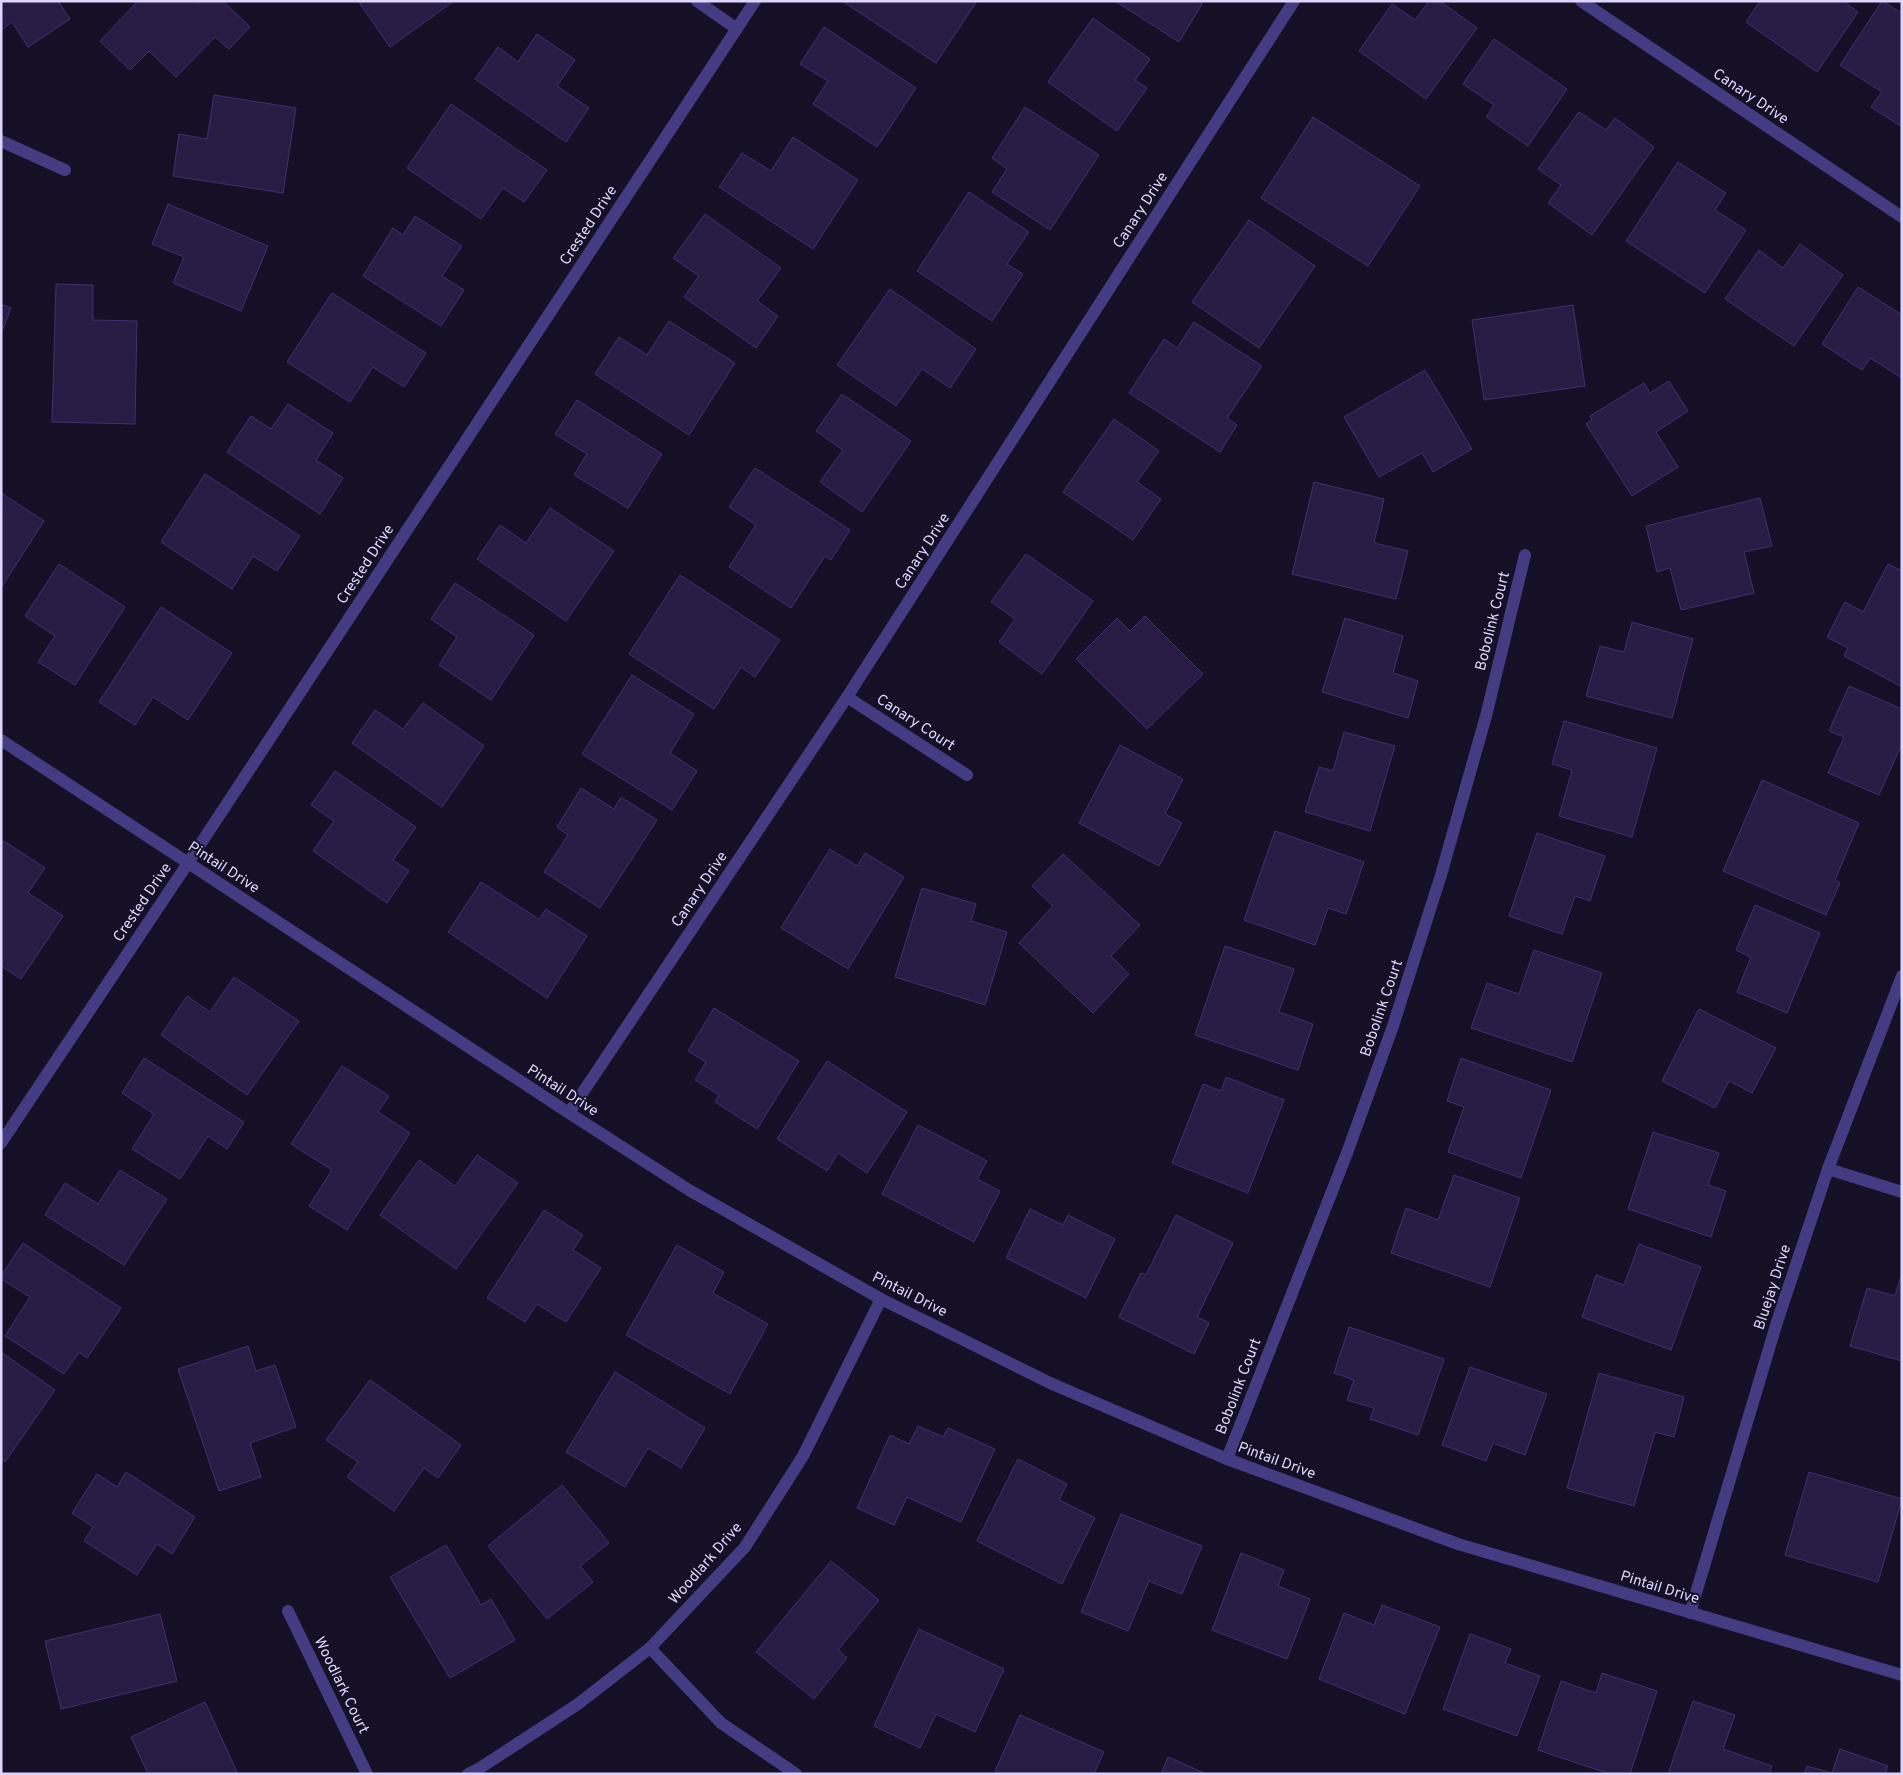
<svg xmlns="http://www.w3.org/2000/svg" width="1903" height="1775" viewBox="0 0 1903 1775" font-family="Overpass,sans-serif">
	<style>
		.building { fill: #281c45; stroke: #412f71 }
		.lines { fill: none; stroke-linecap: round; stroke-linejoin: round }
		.minor { stroke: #443c82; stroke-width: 12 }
		.tertiary { stroke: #443c82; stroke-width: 12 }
		.labels { text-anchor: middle; stroke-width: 4; stroke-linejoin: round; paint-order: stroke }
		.street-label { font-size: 15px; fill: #ddd5fe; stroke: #151025 }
	</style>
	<rect width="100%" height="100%" fill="#151025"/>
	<g class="building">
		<path d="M1 1H58L70 19 28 47 12 22 1 30Z"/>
		<path d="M138 1H195L198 4 201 1H223L250 27 229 49 215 37 176 77 149 51 130 70 100 41Z"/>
		<path d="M358 1H454L390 47Z"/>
		<path d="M842 1H977L936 63Z"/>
		<path d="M1115 1H1201L1202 4 1179 42Z"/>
		<path d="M1429 1H1440L1477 28 1426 99 1359 51 1392 4 1415 20Z"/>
		<path d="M1760 1H1843L1858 12 1817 72 1746 22Z"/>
		<path d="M1882 1 1902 13V127L1871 107 1882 92 1840 65Z"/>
		<path d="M1093 18 1150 59 1135 80 1147 88 1117 131 1048 82Z"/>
		<path d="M824 27 916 88 877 147 813 104 828 81 800 64Z"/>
		<path d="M537 34 575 60 557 86 589 108 566 142 475 79 498 47 518 62Z"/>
		<path d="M1494 39 1567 89 1528 146 1486 117 1494 105 1463 84Z"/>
		<path d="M214 95 296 108 283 193 173 176 179 134 207 139Z"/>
		<path d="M451 104 547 170 524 202 503 188 481 219 407 168Z"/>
		<path d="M1025 107 1099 155 1050 230 992 192 1007 169 992 158Z"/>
		<path d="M1579 112 1606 130 1615 118 1654 147 1592 235 1548 203 1561 185 1538 169Z"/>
		<path d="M1313 117 1420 186 1368 266 1261 198Z"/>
		<path d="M793 137 858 180 813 249 719 187 742 153 771 171Z"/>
		<path d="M1678 162 1726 193 1715 210 1746 230 1705 293 1626 241Z"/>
		<path d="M969 192 1029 232 1007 264 1023 274 992 321 917 271Z"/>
		<path d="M168 204 268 246 241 311 173 283 184 257 152 244Z"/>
		<path d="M705 214 781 268 757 301 778 316 756 348 684 297 699 276 673 258Z"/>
		<path d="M415 216 462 246 442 276 464 290 441 326 363 276 393 228 403 235Z"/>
		<path d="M1249 220 1315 266 1259 348 1192 302Z"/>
		<path d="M1800 244 1843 275 1794 346 1725 299 1759 250 1783 268Z"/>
		<path d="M56 284 93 285V320L137 321 135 424 52 422Z"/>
		<path d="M1858 287 1902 315V378L1870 358 1862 370 1822 344Z"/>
		<path d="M890 289 976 349 950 388 922 369 896 406 837 365Z"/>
		<path d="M332 293 426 353 404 387 373 367 350 402 287 362Z"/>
		<path d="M1 304 11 308 1 334Z"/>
		<path d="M1573 305 1585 386 1484 400 1472 320Z"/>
		<path d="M669 321 735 363 689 435 595 374 619 337 647 355Z"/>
		<path d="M1194 322 1262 366 1227 418 1237 425 1220 452 1129 393 1164 339 1177 348Z"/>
		<path d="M1425 370 1472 449 1433 472 1422 453 1379 477 1344 417Z"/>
		<path d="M1669 381 1688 411 1656 432 1678 467 1632 496 1586 424 1592 420 1590 416 1644 383 1650 393Z"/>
		<path d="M842 394 911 441 862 512 820 482 843 450 816 431Z"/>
		<path d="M577 400 662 454 628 508 574 475 587 454 555 434Z"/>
		<path d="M288 404 333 433 316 460 343 478 320 514 227 452 251 416 271 429Z"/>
		<path d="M1114 419 1159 451 1137 482 1161 499 1133 540 1063 492Z"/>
		<path d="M755 468 850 530 831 560 825 556 791 608 729 567 756 525 729 507Z"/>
		<path d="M205 474 300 536 277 571 253 556 232 589 161 542Z"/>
		<path d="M1314 482 1384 499 1374 543 1408 551 1396 599 1292 574Z"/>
		<path d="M1 493 44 521 1 588Z"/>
		<path d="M1760 498 1772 546 1744 552 1754 593 1681 610 1670 568 1657 572 1646 526Z"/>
		<path d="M550 508 614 551 566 621 477 559 500 525 526 543Z"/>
		<path d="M1026 554 1093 601 1042 674 999 642 1015 619 991 602Z"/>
		<path d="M59 564 125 607 75 685 38 662 55 636 25 616Z"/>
		<path d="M1888 564 1902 571V687L1844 656 1848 648 1827 637 1845 602 1863 612Z"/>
		<path d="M680 575 780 640 755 677 741 667 714 709 629 654Z"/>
		<path d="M455 583 534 635 491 700 439 665 457 637 431 619Z"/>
		<path d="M161 607 232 653 188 720 153 697 135 725 99 702Z"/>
		<path d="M1145 616 1203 674 1147 729 1076 659 1117 618 1130 631Z"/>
		<path d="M1345 618 1403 636 1393 673 1418 681 1408 718 1322 692Z"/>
		<path d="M1632 622 1693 639 1672 718 1586 696 1600 646 1624 652Z"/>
		<path d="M632 675 694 714 670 753 697 771 672 810 582 754Z"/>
		<path d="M1849 686 1902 709V744L1879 795 1828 773 1844 737 1829 731Z"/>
		<path d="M423 703 484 746 442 807 352 743 375 710 403 729Z"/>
		<path d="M1564 721 1657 748 1632 837 1559 816 1572 770 1552 764Z"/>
		<path d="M1344 732 1395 746 1370 831 1305 812 1319 767 1333 771Z"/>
		<path d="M1120 745 1183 779 1165 814 1182 823 1159 866 1079 823Z"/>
		<path d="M335 771 416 827 393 860 409 871 387 903 313 851 334 821 311 805Z"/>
		<path d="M1762 780 1859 823 1835 880 1840 883 1826 915 1723 871Z"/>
		<path d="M581 788 614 809 621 797 657 820 600 908 544 872 568 835 557 827Z"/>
		<path d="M1275 831 1364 862 1346 914 1328 908 1315 945 1244 920Z"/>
		<path d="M1537 833 1605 856 1590 901 1575 896 1562 934 1509 916Z"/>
		<path d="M4 841 45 868 28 893 63 916 21 979 1 966V845Z"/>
		<path d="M830 849 857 866 865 853 904 877 848 969 781 928Z"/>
		<path d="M1063 854 1140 925 1111 956 1129 974 1093 1013 1019 943 1053 906 1032 886Z"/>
		<path d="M481 882 539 919 546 909 587 936 547 998 448 932Z"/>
		<path d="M922 888 976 904 971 921 1007 932 985 1005 895 977Z"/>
		<path d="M1755 905 1820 933 1787 1013 1737 992 1751 957 1736 950Z"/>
		<path d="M1225 946 1294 969 1279 1012 1313 1024 1298 1070 1195 1035Z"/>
		<path d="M1534 950 1602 973 1572 1062 1471 1028 1487 983 1519 994Z"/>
		<path d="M234 977 299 1021 247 1095 161 1035 187 996 210 1012Z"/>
		<path d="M714 1008 799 1061 757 1129 715 1102 719 1095 695 1080 706 1062 688 1051Z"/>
		<path d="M1699 1009 1776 1048 1752 1093 1729 1081 1715 1108 1662 1081Z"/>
		<path d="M144 1058 244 1122 227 1149 208 1136 180 1179 132 1149 154 1114 122 1093Z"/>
		<path d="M1461 1058 1551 1090 1521 1178 1448 1152 1464 1107 1447 1101Z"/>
		<path d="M827 1061 907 1112 867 1173 838 1153 827 1171 777 1139Z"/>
		<path d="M342 1066 389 1096 378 1112 410 1133 347 1230 309 1206 332 1170 291 1144Z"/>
		<path d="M1226 1077 1284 1100 1248 1193 1172 1163 1203 1084 1221 1091Z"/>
		<path d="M918 1125 987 1161 977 1179 1000 1191 974 1242 882 1194Z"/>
		<path d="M1653 1132 1719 1153 1708 1185 1726 1191 1711 1237 1628 1209Z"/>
		<path d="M477 1155 518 1183 456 1269 380 1215 419 1160 455 1186Z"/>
		<path d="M120 1170 167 1199 124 1265 45 1215 65 1183 98 1204Z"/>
		<path d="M1454 1175 1520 1198 1490 1287 1391 1253 1406 1208 1438 1220Z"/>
		<path d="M1030 1209 1063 1225 1068 1215 1115 1239 1086 1298 1006 1258Z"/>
		<path d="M544 1210 583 1235 573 1250 601 1268 566 1322 537 1304 525 1322 487 1298Z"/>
		<path d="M1176 1215 1233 1243 1197 1317 1209 1323 1194 1354 1119 1317 1141 1273 1146 1275Z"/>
		<path d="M23 1243 121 1308 87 1358 79 1352 64 1374 5 1336 30 1297 1 1279V1276Z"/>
		<path d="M1639 1244 1701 1267 1671 1350 1582 1317 1596 1275 1624 1285Z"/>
		<path d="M677 1245 724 1272 713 1293 768 1324 730 1394 626 1335Z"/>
		<path d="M1902 1272V1361L1850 1346 1867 1288 1895 1296Z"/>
		<path d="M1349 1327 1444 1359 1418 1435 1370 1419 1374 1408 1347 1400 1354 1380 1334 1373Z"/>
		<path d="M248 1346 256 1371 275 1365 296 1427 250 1443 261 1477 219 1491 178 1369Z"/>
		<path d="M1 1352 55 1390 5 1462 1 1459Z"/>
		<path d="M1470 1367 1547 1394 1525 1455 1493 1443 1486 1461 1442 1445Z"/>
		<path d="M615 1372 705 1428 681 1468 648 1448 625 1487 566 1452Z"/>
		<path d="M1599 1373 1684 1397 1674 1437 1655 1432 1634 1506 1567 1488Z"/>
		<path d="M370 1380 461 1445 438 1478 424 1468 394 1511 347 1477 358 1462 326 1440Z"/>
		<path d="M918 1426 943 1437 948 1428 995 1449 961 1522 907 1497 894 1525 857 1508 890 1435 909 1444Z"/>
		<path d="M1018 1459 1067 1484 1059 1500 1095 1518 1062 1584 977 1541Z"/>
		<path d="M126 1472 195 1517 172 1554 157 1544 137 1575 84 1541 93 1527 72 1513 97 1474 117 1487Z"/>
		<path d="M1809 1472 1902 1499 1878 1582 1785 1555Z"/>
		<path d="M562 1485 609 1543 580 1566 593 1582 547 1619 488 1546Z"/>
		<path d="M1121 1514 1202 1546 1182 1594 1149 1581 1128 1631 1081 1612Z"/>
		<path d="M446 1545 481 1605 491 1599 515 1640 450 1678 390 1577Z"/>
		<path d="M1241 1553 1284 1570 1278 1586 1310 1599 1287 1659 1212 1630Z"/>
		<path d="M831 1561 879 1600 838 1650 847 1658 814 1699 756 1652Z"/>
		<path d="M1382 1605 1440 1627 1405 1714 1319 1679 1344 1613 1374 1625Z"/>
		<path d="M160 1614 177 1681 61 1709 45 1641Z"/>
		<path d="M919 1629 1004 1669 975 1732 936 1714 920 1748 874 1726Z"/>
		<path d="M1470 1634 1511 1649 1505 1663 1540 1676 1517 1736 1443 1709Z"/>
		<path d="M1602 1673 1657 1691 1630 1774H1610L1538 1750 1561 1681 1596 1693Z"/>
		<path d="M1693 1701 1735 1715 1723 1749 1772 1766 1769 1774H1668Z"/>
		<path d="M205 1702 238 1774H148L131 1737Z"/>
		<path d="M1020 1715 1104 1752 1094 1774H1001L995 1771Z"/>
		<path d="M1840 1749 1888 1766 1885 1774H1804L1807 1766 1832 1773Z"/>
		<path d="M1168 1757 1207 1774H1161Z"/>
	</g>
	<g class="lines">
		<g class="minor">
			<path d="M697 1 737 29"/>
			<path d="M1581 1 1902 217"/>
			<path d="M1 141 65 170"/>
			<path d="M847 697 967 775"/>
			<path d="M569 1113 847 697 1294 1"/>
			<path d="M1 1143 188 863 755 1"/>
			<path d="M1828 1169 1902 1192"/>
			<path d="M1227 1459 1347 1153 1393 1026 1441 875 1486 716 1525 555"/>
			<path d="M288 1611 367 1774"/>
			<path d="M1690 1613 1777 1322 1828 1169 1902 976"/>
			<path d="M650 1648 721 1723 796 1774"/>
			<path d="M468 1774 480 1768 578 1704 650 1648 745 1547 803 1456 881 1299"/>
		</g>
		<path class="tertiary" d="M1 740 569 1113 689 1190 881 1299 1050 1383 1227 1459 1458 1544 1902 1675"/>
	</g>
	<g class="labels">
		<g class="street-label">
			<text transform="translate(1751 96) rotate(34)" y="5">Canary Drive</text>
			<text transform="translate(1140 210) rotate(-57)" y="5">Canary Drive</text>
			<text transform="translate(588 225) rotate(-57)" y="5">Crested Drive</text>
			<text transform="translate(922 551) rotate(-57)" y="5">Canary Drive</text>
			<text transform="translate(365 564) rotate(-57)" y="5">Crested Drive</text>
			<text transform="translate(1492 621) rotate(-76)" y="5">Bobolink Court</text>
			<text transform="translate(916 722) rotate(33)" y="5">Canary Court</text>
			<text transform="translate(224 867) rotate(33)" y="5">Pintail Drive</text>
			<text transform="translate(699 889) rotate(-56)" y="5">Canary Drive</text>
			<text transform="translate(142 902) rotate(-56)" y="5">Crested Drive</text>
			<text transform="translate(1381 1008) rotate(-71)" y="5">Bobolink Court</text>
			<text transform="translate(563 1090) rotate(33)" y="5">Pintail Drive</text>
			<text transform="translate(1772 1287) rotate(-72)" y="5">Bluejay Drive</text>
			<text transform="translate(910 1294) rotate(27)" y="5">Pintail Drive</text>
			<text transform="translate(1238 1386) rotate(-69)" y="5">Bobolink Court</text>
			<text transform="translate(1277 1460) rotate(20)" y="5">Pintail Drive</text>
			<text transform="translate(705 1563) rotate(-49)" y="5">Woodlark Drive</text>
			<text transform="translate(1660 1587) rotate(17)" y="5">Pintail Drive</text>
			<text transform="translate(342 1685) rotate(64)" y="5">Woodlark Court</text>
		</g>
	</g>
	<rect width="1903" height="1775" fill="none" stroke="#ddd5fe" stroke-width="5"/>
</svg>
